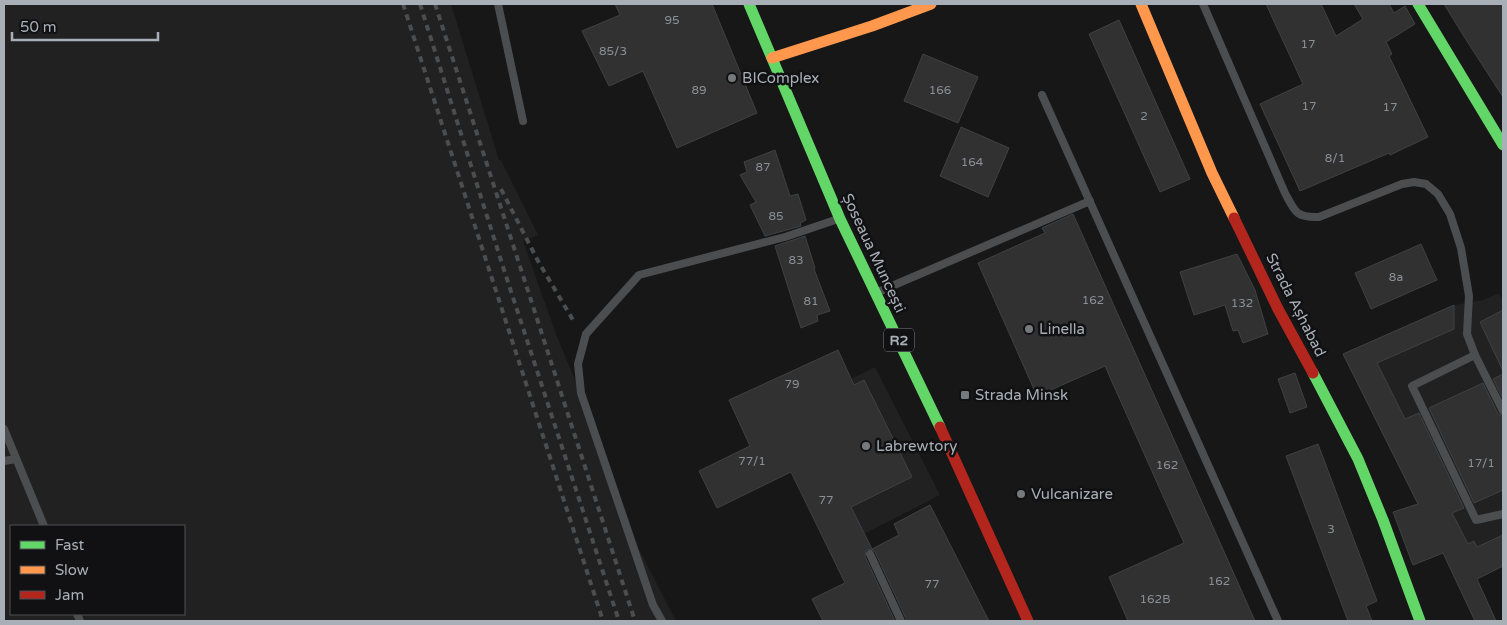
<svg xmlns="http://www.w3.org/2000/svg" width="1507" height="625" viewBox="0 0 1507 625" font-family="'Varela Round',sans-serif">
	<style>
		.built { fill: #212122; fill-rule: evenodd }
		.building { fill: #313132; stroke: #3f4143 }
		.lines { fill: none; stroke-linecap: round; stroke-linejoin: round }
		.lane { stroke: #4b4d4f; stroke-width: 8 }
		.fast { stroke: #63d668; stroke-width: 11 }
		.slow { stroke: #ff974d; stroke-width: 11 }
		.jam { stroke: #b3261e; stroke-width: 11 }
		.rail { stroke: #4b4d4e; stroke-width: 4; stroke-dasharray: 6 5; stroke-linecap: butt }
		.poi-dot { fill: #757a7f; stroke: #111113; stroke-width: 2 }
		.labels { text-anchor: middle; stroke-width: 5; stroke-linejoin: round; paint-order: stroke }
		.number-label { font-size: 12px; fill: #8a9096 }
		.shield { fill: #111113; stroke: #7b8086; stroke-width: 1 }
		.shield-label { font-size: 14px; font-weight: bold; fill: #a8afb7 }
		.poi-label { font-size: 15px; fill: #a8afb7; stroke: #111113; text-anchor: start }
		.street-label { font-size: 15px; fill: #a8afb7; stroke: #111113 }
	</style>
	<rect width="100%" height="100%" fill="#171717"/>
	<g class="built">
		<path d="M4 4H451L499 160H501L538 235 523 241 556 334 575 380 588 403 639 549 676 621H4ZM11 526H184V614H11Z"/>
		<path d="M1499 293 1503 301V566L1477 579 1496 621H1475L1454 575 1343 354 1454 305 1483 300Z"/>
		<path d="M875 367 940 495 864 534 799 405Z"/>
	</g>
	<g class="building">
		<path d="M615 4H712L757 113 677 148 643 71 609 86 582 31 620 15Z"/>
		<path d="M1266 4H1321L1336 36 1363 19 1354 4H1389L1394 13 1405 6 1415 24 1386 42 1392 54 1389 56 1428 137 1390 155 1389 153 1300 191 1260 104 1303 84Z"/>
		<path d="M1444 4H1503V97L1465 38Z"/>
		<path d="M1119 20 1190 179 1160 192 1089 34Z"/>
		<path d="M923 54 978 77 958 123 904 101Z"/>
		<path d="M961 127 1009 148 988 197 940 176Z"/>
		<path d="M775 150 790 196 798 194 806 220 800 223 801 226 765 236 750 205 756 202 740 175 747 172 744 162Z"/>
		<path d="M1073 214 1213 527 1255 621H1128L1109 577 1184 543 1105 366 1037 396 978 263 1045 233 1042 228Z"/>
		<path d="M805 236 815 268 814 269 830 311 817 315 818 321 801 328 775 246Z"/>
		<path d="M1421 244 1437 280 1371 309 1355 273Z"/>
		<path d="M1237 254 1255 290 1268 334 1243 343 1238 330 1233 331 1225 305 1194 315 1180 272Z"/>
		<path d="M1454 305V329L1377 363 1405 419 1419 413 1464 508 1452 513 1468 544 1474 541 1477 547 1503 535V566L1477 579 1496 621H1475L1443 553 1413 565 1393 512 1418 504 1343 354Z"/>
		<path d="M1503 310V371L1480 322Z"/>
		<path d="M838 350 854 385 864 380 912 477 851 507 872 549 866 550 865 556 895 621H823L812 599 845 583 791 472 717 508 699 471 750 446 729 400Z"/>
		<path d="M1295 373 1307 407 1290 413 1278 379Z"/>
		<path d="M1503 374V399L1493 379Z"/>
		<path d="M1483 383 1498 414 1503 417V490L1474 503 1429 408Z"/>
		<path d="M1318 444 1377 601 1366 606 1372 621H1348L1286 456Z"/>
		<path d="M930 505 989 621H907L875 552 872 549 899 535 894 524Z"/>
	</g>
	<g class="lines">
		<g class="lane">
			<path d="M498 4 523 121"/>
			<path d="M1203 4 1285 193C1295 212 1296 218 1319 217L1402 184 1414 182 1426 184 1438 194 1450 214 1461 248 1469 296 1467 334 1475 355 1503 411"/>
			<path d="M1042 95 1278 621"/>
			<path d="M878 292 1090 201"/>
			<path d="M1475 355 1412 386 1476 520 1503 514"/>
			<path d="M4 429 44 526"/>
			<path d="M4 461 16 459"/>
			<path d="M870 554 901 621"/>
			<path d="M77 614 80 621"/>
			<path d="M662 621 653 605 581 393 578 364 586 334 639 275 785 237 838 219"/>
		</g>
		<g class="fast">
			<path d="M749 4 840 219 940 427"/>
			<path d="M1418 4 1503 145"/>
			<path d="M1313 373 1358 459 1383 520 1420 621"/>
		</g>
		<g class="slow">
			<path d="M1141 4 1212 173 1234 218"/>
			<path d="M772 58 872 26 931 4"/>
		</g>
		<g class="jam">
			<path d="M1234 218 1278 309 1313 373"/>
			<path d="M940 427 1028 621"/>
		</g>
		<g class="rail">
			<path d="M403 4 603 621"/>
			<path d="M420 4 505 273 619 621"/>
			<path d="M435 4 635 621"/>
			<path d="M501 189 538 261 573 320"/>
		</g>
	</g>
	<g class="poi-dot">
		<circle cx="732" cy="78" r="5"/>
		<circle cx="1029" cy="329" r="5"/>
		<rect x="960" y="390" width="10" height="10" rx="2.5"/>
		<circle cx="866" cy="446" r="5"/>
		<circle cx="1021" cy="494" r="5"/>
	</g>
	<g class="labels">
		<g class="number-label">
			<text x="672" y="24">95</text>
			<text x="1308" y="48">17</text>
			<text x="613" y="55">85/3</text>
			<text x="699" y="94">89</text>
			<text x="940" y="94">166</text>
			<text x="1309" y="110">17</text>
			<text x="1390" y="111">17</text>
			<text x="1144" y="120">2</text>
			<text x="1335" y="162">8/1</text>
			<text x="972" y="166">164</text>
			<text x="763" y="171">87</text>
			<text x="776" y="220">85</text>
			<text x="796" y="264">83</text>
			<text x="1396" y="281">8a</text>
			<text x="1093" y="304">162</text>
			<text x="811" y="305">81</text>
			<text x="1242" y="307">132</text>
			<text x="792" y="388">79</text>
			<text x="752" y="465">77/1</text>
			<text x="1481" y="467">17/1</text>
			<text x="1167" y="469">162</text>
			<text x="826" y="504">77</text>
			<text x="1331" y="533">3</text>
			<text x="1219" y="585">162</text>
			<text x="932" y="588">77</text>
			<text x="1155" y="603">162B</text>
		</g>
		<rect class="shield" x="884" y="328.5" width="30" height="23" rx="4"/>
		<g class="shield-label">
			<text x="899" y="345">R2</text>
		</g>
		<g class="poi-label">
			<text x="742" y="83">BIComplex</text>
			<text x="1039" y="334">Linella</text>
			<text x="975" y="400">Strada Minsk</text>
			<text x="876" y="451">Labrewtory</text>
			<text x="1031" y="499">Vulcanizare</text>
		</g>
		<g class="street-label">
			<text transform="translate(874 253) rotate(65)" y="5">Șoseaua Muncești</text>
			<text transform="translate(1296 305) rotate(63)" y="5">Strada Așhabad</text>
		</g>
	</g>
	<rect width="1507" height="625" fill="none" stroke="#a8afb7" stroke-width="10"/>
	<rect x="10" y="525" width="175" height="90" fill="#111113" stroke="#4d5055"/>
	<rect x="20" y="541" width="25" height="8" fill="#63d668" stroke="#4d5055"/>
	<text x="55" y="550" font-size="15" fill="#a8afb7">Fast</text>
	<rect x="20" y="566" width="25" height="8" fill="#ff974d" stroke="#4d5055"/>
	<text x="55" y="575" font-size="15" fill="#a8afb7">Slow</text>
	<rect x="20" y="591" width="25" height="8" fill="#b3261e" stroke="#4d5055"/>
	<text x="55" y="600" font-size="15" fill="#a8afb7">Jam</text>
	<path d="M12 32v8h146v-8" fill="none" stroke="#a8afb7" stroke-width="2.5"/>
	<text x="20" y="32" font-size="15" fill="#a8afb7" stroke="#111113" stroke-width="4" paint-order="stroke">50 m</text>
</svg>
